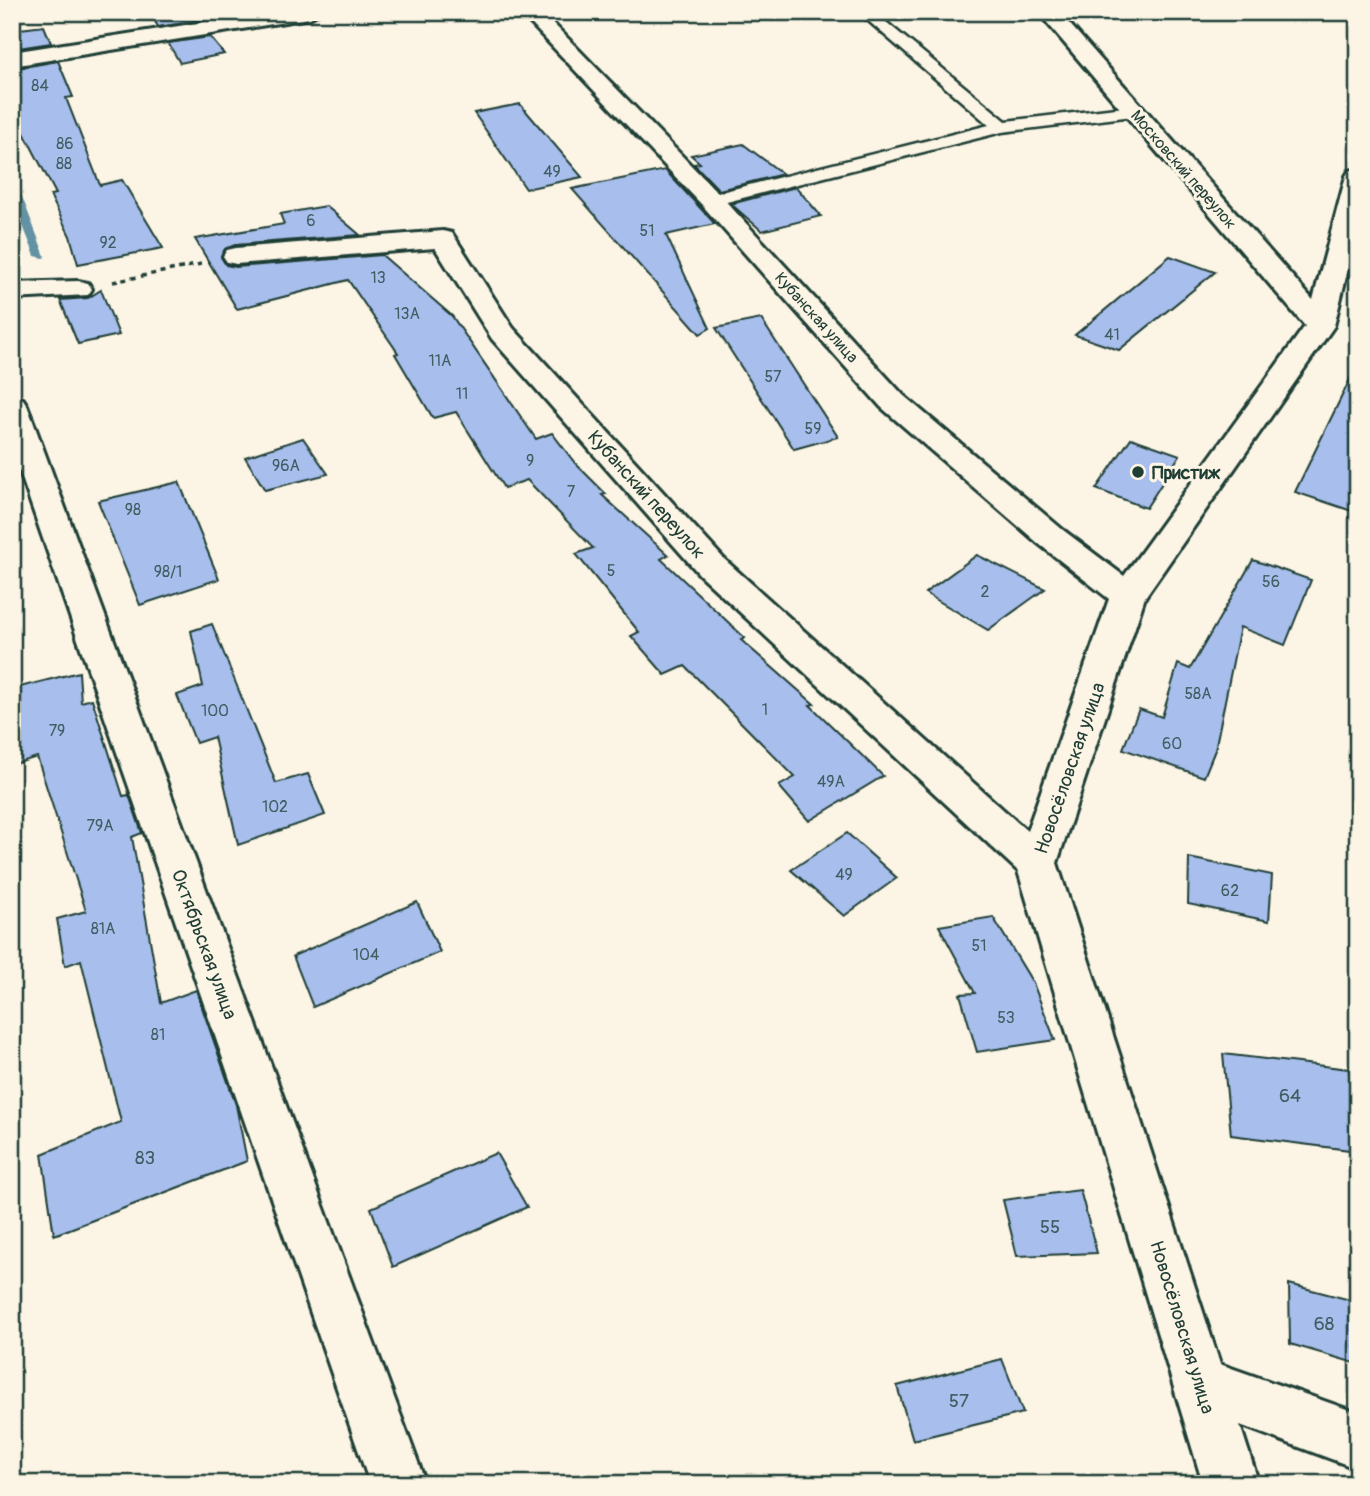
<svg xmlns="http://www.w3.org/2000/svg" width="1370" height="1496" viewBox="0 0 1370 1496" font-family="Pangolin,sans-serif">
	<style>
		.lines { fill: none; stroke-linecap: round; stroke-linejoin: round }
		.stream { fill: #6292a4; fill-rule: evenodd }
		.building { fill: #a8beec; stroke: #1f3d34; stroke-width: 2 }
		.lane-casing { stroke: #1f3d34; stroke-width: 5 }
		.street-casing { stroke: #1f3d34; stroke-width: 6 }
		.path { stroke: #1f3d34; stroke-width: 3.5; stroke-dasharray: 5 4.5; stroke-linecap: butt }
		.lane { fill: #fcf5e5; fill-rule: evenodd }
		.street { fill: #fcf5e5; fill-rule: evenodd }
		.poi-dot { fill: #1f3d34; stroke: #fcf5e5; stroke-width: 2.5 }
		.labels { text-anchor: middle; stroke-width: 6; stroke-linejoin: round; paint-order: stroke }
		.number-label { font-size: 16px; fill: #415d62 }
		.far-street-label { font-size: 16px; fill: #1f3d34; stroke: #fcf5e5 }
		.poi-label { font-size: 19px; font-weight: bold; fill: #1f3d34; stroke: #fcf5e5; text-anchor: start }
		.street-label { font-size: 19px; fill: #1f3d34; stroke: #fcf5e5 }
		.near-number-label { font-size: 19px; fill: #415d62 }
	</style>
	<rect width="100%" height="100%" fill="#fcf5e5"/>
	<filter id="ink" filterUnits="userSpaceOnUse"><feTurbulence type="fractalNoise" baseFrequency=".0143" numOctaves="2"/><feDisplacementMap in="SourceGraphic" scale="14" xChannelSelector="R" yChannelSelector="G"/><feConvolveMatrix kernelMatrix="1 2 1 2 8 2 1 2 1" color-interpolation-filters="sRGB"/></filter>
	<g filter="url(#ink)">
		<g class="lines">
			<path class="stream" d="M12 181 17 184 45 256 44 258 35 256 12 198Z"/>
		</g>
		<g class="building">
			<path d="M150 12H191L197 21 158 27Z"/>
			<path d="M44 26 51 43 12 49V30Z"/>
			<path d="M210 37 224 54 180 63 168 43Z"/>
			<path d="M58 61 73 97 66 98 100 185 122 180 163 248 78 264 70 236 50 195 56 194 12 110V69Z"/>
			<path d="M520 104 582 177 526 189 474 113Z"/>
			<path d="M743 144 783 174 719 190 694 164 700 163 691 155Z"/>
			<path d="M665 170 715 224 666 235 710 328 700 334 572 189Z"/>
			<path d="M796 187 821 216 762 231 731 204Z"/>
			<path d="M326 206 360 235 235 245 225 249 221 257 226 265 236 267 382 255 452 316 536 439 552 433 575 463 606 494 602 495 668 555 661 559 745 638 741 640 814 704 810 705 883 776 809 821 779 786 795 777 685 666 665 675 631 636 639 632 576 554 593 548 527 480 504 488 456 412 433 418 395 354 398 353 348 280 237 309 195 239 284 224 280 214Z"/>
			<path d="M1170 256 1215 272 1119 350 1075 335Z"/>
			<path d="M101 290 119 335 78 344 60 300 88 298Z"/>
			<path d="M761 319 838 437 794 449 716 328Z"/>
			<path d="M1358 363V513L1295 492Z"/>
			<path d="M303 438 328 474 265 490 245 457Z"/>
			<path d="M1131 438 1180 455 1146 508 1096 489Z"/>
			<path d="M179 482 219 579 140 605 98 501Z"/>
			<path d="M977 555 1045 589 988 630 925 593Z"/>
			<path d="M1253 560 1311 580 1285 645 1240 627 1215 750 1204 777 1123 749 1139 709 1162 717 1178 664 1190 669Z"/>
			<path d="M212 624 276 783 308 774 325 815 238 845 214 737 196 743 177 695 203 686 191 631Z"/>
			<path d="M79 672 81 702 92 699 123 796 129 795 142 833 132 837 161 1003 196 990 236 1105 247 1161 54 1235 42 1154 121 1122 81 960 65 966 57 919 86 911 37 757 12 765V689Z"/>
			<path d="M847 833 897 878 844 916 791 870Z"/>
			<path d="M1189 858 1272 875 1269 921 1188 904Z"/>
			<path d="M417 902 440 952 313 1007 293 956Z"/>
			<path d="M993 917 1033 983 1055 1040 977 1052 960 994 975 993 939 926Z"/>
			<path d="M1223 1054 1349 1069 1358 1122V1151L1231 1135Z"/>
			<path d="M496 1153 527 1207 393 1267 371 1208Z"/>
			<path d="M1080 1190 1097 1253 1017 1256 1003 1200Z"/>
			<path d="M1289 1284 1358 1302V1364L1290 1344Z"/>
			<path d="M1002 1359 1023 1413 913 1440 897 1386Z"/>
		</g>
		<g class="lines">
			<g class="lane-casing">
				<path id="lane" d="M858 12H874L1006 121 1133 106 1141 111 1133 116 1002 132 711 206 705 204 702 200 705 196 989 125Z"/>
			</g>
			<g class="street-casing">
				<g id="street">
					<path d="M269 12H320L310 18 12 66V52Z"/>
					<path d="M520 12H542L720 195 903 395 1063 530 1124 576 1305 326 1038 12H1059L1313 300 1346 176 1349 171 1358 169V228L1334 326 1145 597 1057 863 1220 1364 1358 1413V1469L1240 1425 1259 1484H1203L1018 871 700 575 492 339 435 248 236 264 227 262 223 256 227 250 236 248 443 231 452 233 513 328 724 559 1027 831 1109 599 1039 544 881 407 702 205Z"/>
					<path d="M78 281 88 283 92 289 88 295 12 299V283Z"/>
					<path d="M12 396 23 399 27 405 426 1484H370L12 449Z"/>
				</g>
			</g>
			<path class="path" d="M113 282 201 264"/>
			<use href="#lane" class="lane"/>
			<use href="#street" class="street"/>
		</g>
	</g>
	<circle class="poi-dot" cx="1138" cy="472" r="7"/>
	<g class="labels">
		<g class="number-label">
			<text x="40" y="91">84</text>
			<text x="65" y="149">86</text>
			<text x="64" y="169">88</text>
			<text x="552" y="177">49</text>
			<text x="311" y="226">6</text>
			<text x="647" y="236">51</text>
			<text x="108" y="248">92</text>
			<text x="378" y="283">13</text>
			<text x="407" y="319">13А</text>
			<text x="1112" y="340">41</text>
			<text x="440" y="366">11А</text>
			<text x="773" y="382">57</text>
			<text x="462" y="399">11</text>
			<text x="813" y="434">59</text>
			<text x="530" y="466">9</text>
			<text x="286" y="471">96А</text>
			<text x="571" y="497">7</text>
			<text x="133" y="515">98</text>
			<text x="611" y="576">5</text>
			<text x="168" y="577">98/1</text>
			<text x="1271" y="587">56</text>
			<text x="985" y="597">2</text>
			<text x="1198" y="699">58А</text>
			<text x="765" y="715">1</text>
			<text x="215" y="716">100</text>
			<text x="57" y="736">79</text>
			<text x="1172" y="749">60</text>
			<text x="831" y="787">49А</text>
			<text x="275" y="812">102</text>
			<text x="100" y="831">79А</text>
			<text x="844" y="880">49</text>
			<text x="1230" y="896">62</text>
			<text x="103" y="934">81А</text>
			<text x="979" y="951">51</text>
			<text x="366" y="960">104</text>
			<text x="1006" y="1023">53</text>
			<text x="158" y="1040">81</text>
		</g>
		<g class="far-street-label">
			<text transform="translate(1184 169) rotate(49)" y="6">Московский переулок</text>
			<text transform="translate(817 317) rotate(48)" y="6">Кубанская улица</text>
		</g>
		<g class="poi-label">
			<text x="1152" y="479">Пристиж</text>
		</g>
		<g class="street-label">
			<text transform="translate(647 494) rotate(48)" y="7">Кубанский переулок</text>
			<text transform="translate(1069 768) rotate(-71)" y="7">Новосёловская улица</text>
			<text transform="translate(205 944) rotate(70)" y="7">Октябрьская улица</text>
			<text transform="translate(1183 1327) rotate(73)" y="7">Новосёловская улица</text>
		</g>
		<g class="near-number-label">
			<text x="1290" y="1102">64</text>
			<text x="145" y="1164">83</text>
			<text x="1050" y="1233">55</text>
			<text x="1324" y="1330">68</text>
			<text x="959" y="1407">57</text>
		</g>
	</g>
	<rect width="1370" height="1496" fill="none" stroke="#fcf5e5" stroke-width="42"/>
	<rect x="21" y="21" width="1328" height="1454" fill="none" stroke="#1f3d34" stroke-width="2.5" filter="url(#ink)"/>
</svg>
